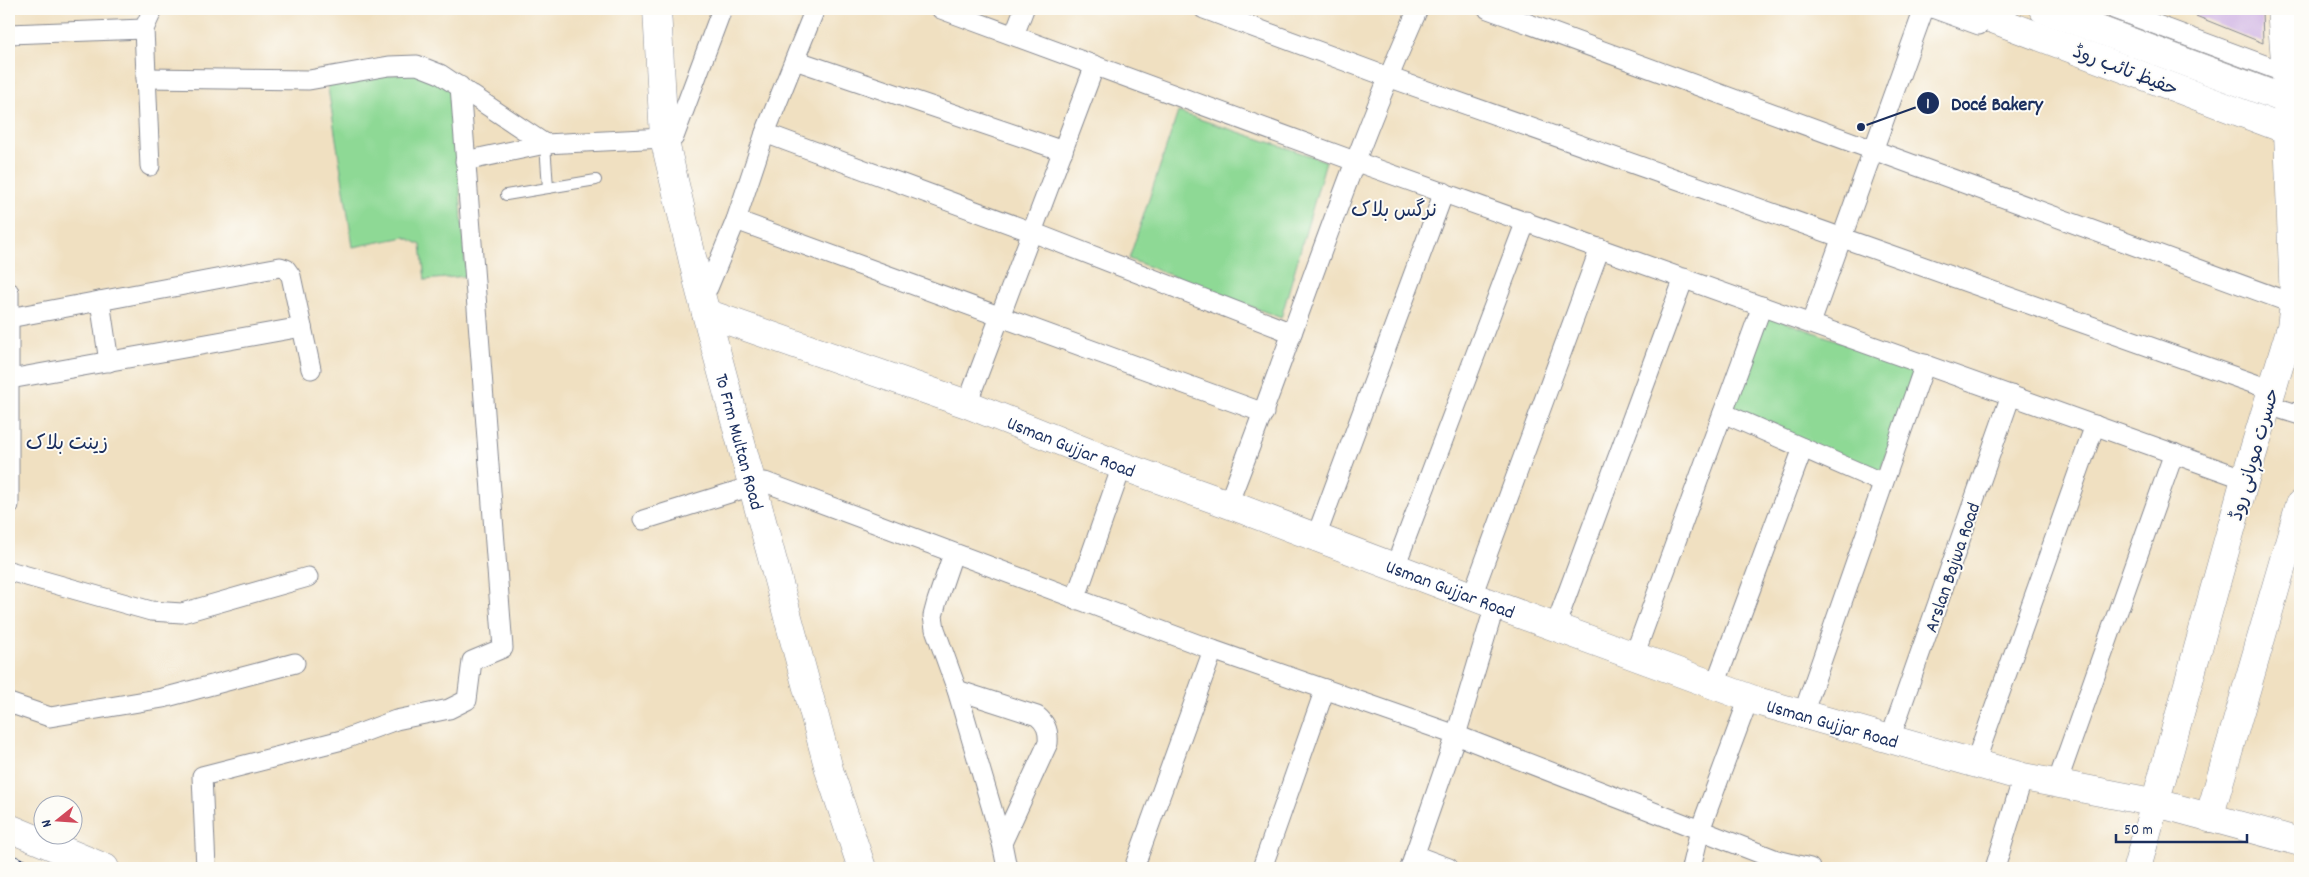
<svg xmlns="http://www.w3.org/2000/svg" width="2309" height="877" viewBox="0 0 2309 877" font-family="Dekko,'Playpen Sans Arabic',sans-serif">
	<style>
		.green { fill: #8ed995; stroke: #54847a }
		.building { fill: #c7a6e1 }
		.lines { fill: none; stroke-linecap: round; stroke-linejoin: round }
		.lane-casing { stroke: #868890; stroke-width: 12 }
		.street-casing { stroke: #868890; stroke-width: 21 }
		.secondary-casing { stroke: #868890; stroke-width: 29 }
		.primary-casing { stroke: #868890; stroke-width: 29 }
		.lane { stroke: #fff; stroke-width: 10 }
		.street { stroke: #fff; stroke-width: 19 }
		.secondary { stroke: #fff; stroke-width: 28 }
		.primary { stroke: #fff; stroke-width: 28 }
		.rail-casing { stroke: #1b2f5e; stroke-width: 5.5 }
		.rail { stroke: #fdfcf7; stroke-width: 4; stroke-dasharray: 11; stroke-linecap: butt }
		.labels { text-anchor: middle; stroke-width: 4; stroke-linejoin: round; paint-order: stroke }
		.street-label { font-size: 19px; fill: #1b2f5e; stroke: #fdfcf7 }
		.neighbourhood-label { font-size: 20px; fill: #1b2f5e; stroke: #fdfcf7 }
		.leader { fill: none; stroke: #1b2f5e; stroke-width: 2 }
		.callout-dot { fill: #1b2f5e; stroke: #fdfcf7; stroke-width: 2 }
		.mark-label { font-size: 15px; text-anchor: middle; font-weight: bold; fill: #fff }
		.callout-label { font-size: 20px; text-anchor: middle; font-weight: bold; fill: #1b2f5e; stroke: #fdfcf7; stroke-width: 4; stroke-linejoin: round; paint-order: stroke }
	</style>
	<rect width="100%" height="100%" fill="#fdfcf7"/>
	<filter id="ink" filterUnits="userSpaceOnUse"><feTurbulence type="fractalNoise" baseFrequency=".02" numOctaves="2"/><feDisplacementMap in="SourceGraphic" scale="10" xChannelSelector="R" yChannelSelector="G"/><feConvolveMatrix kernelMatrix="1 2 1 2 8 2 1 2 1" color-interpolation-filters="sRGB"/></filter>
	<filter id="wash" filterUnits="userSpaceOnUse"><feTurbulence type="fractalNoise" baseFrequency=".0096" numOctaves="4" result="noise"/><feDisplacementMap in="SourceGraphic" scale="20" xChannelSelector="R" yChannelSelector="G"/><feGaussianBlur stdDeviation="1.12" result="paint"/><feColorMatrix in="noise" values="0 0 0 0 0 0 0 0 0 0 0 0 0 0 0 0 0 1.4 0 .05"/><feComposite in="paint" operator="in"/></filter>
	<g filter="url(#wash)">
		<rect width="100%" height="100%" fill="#f0e0c1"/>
		<g class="green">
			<path d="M415 72 453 91 466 276 425 280 421 245 405 237 353 247 327 82Z"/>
			<path d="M1178 112 1326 161 1281 318 1129 259Z"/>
			<path d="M1768 316 1915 368 1879 475 1732 409Z"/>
		</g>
		<g id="blocks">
			<path class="building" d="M2199 9H2262L2263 43 2196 16Z"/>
		</g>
	</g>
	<g filter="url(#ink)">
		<use href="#blocks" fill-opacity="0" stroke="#868890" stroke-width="1"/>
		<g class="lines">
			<g class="lane-casing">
				<g id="lane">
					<path d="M545 144 548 188"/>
					<path d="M506 195 596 180"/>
				</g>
			</g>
			<g class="street-casing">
				<g id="street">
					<path d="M941 9 1357 162 2245 479"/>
					<path d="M1204 9 1388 77 2272 390"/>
					<path d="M1488 9 2294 304"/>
					<path d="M1935 9 1979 25"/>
					<path d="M2114 9 2286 73"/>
					<path d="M9 34 144 29"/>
					<path d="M1014 35 1024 9"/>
					<path d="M795 60 1063 151"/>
					<path d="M146 78 309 80 389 66 417 65 440 74 545 144 664 138 674 137 722 9"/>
					<path d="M765 133 1032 232 1292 333"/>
					<path d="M465 161 545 144"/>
					<path d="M150 166 144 29 153 9"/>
					<path d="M736 220 1264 413"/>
					<path d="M700 291 708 288 736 220 765 133 815 9"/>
					<path d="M9 292V505"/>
					<path d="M100 301 109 362"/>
					<path d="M9 318 280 267 286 269 291 276 311 369"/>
					<path d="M1811 323 1924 9"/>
					<path d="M10 379 302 327"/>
					<path d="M967 404 1095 65"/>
					<path d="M2268 405 2300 415"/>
					<path d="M1723 413 1883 483"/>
					<path d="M1228 504C1293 339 1346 170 1418 9"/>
					<path d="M643 520 765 482 1213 650 1456 735 1777 860 1810 868"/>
					<path d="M1316 537 1444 192"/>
					<path d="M953 554 937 601 933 616 935 629 957 690 1002 843 1007 868"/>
					<path d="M1395 567 1526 221"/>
					<path d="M9 571 151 611 182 613 308 577"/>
					<path d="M1472 596 1600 248"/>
					<path d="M1075 600 1122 466"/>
					<path d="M1555 627 1684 278"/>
					<path d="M1634 656 1762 306"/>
					<path d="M1715 685 1803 448"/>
					<path d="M957 690 1037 716C1046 723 1049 731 1048 743L1002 843"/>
					<path d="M9 703 50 717 163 698 295 663"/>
					<path d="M1803 714 1925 364"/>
					<path d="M1890 739 2011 395"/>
					<path d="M1975 763 2095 425"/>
					<path d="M2057 783 2174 453"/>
					<path d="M1414 855 1449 868"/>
					<path d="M206 868 202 776 342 740 396 720 449 709 467 700 472 661 503 648 460 86"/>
					<path d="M1134 868 1213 650"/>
					<path d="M1262 868 1325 689"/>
					<path d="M1410 868 1456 735 1495 605"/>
					<path d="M1691 868 1700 830 1749 698"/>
					<path d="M1995 868 2023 777"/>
				</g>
			</g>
			<g class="secondary-casing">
				<g id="secondary">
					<path id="s1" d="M657 9 664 138 700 291 830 773 862 868"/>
					<path d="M1966 9 2287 130"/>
					<path d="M2043 9 2287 100"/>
					<path id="s2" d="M706 313 967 404 1122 466 1228 504 1495 605 1760 702 2023 777 2157 803 2300 842"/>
					<path d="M2209 818 2300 504"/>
					<path d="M2137 868 2245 479 2291 327 2294 304 2286 73 2281 9"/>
				</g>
			</g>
			<g class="primary-casing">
				<path id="primary" d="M9 828 105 868"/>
			</g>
			<use href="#lane" class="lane"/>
			<use href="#street" class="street"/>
			<use href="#secondary" class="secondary"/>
			<use href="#primary" class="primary"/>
			<g class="rail-casing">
				<path id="rail" d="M9 856 39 868"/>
			</g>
			<use href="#rail" class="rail"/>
		</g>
	</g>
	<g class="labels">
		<g class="street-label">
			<text transform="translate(2126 69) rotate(21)" y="7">حفیظ تائب روڈ</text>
			<text dy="7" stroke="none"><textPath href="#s1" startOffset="442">To Frm Multan Road</textPath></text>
			<text dy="7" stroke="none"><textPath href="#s2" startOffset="389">Usman Gujjar Road</textPath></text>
			<text transform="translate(2253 454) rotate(-74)" y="7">حسرت موہانی روڈ</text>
			<text transform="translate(1951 567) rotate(-71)" y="7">Arslan Bajwa Road</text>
			<text dy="7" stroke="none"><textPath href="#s2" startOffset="794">Usman Gujjar Road</textPath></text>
			<text dy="7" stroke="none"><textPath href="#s2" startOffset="1199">Usman Gujjar Road</textPath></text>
		</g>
		<g class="neighbourhood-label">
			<text x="1394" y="216">نرگس بلاک</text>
			<text x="67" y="449">زینت بلاک</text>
		</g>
	</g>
	<path class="leader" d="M1861 127L1928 103"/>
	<g class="callout-dot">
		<circle cx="1861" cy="127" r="5"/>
		<circle cx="1928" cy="103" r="12"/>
	</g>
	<g class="mark-label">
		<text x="1928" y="108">1</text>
	</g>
	<g class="callout-label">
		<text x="1997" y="110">Docé Bakery</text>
	</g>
	<rect width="2309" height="877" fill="none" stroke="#fdfcf7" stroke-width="30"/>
	<g transform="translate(58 820) rotate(253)"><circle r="24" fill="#fdfcf7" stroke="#a3aaba"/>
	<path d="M0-4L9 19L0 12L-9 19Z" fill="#d1495b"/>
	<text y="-8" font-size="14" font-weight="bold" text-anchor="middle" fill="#1b2f5e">N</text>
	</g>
	<path d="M2116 834v8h131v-8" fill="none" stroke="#1b2f5e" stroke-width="2.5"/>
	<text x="2124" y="834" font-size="15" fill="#1b2f5e" stroke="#fdfcf7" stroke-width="4" paint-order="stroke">50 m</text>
</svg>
